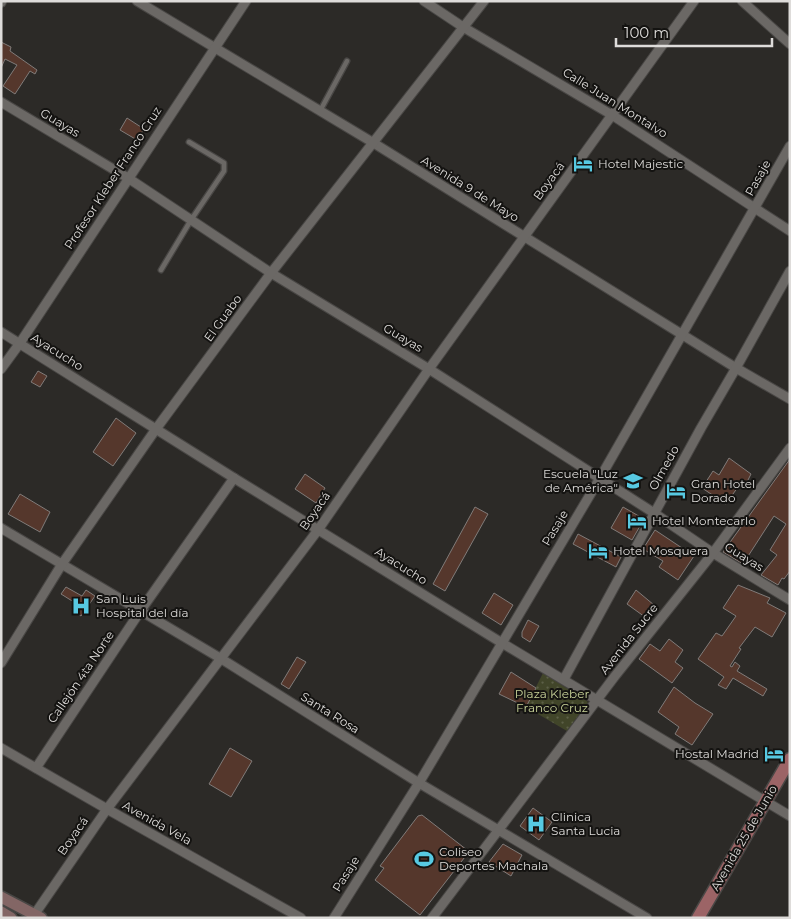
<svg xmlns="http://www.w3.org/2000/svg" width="791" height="919" viewBox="0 0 791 919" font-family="Montserrat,sans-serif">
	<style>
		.park { fill: url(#park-dots) }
		.building { fill: #55372c; stroke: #807b79 }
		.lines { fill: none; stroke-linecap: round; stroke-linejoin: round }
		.service-casing { stroke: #494745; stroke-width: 7 }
		.minor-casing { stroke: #494745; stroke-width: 11 }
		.tertiary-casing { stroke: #494745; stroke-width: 12 }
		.secondary-casing { stroke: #494745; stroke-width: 14 }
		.primary-casing { stroke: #494745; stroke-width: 15 }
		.service { stroke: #6b6865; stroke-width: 4.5 }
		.minor { stroke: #6b6865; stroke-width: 9 }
		.tertiary { stroke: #6b6865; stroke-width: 10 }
		.secondary { stroke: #836665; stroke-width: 11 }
		.primary { stroke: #9c6466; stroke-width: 12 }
		.labels { text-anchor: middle; stroke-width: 4; stroke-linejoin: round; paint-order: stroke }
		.street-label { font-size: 12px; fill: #dedcda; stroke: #141311 }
		.poi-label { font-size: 12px; fill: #dedcda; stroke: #141311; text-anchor: start }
		.park-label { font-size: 12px; fill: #c9d399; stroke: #141311 }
	</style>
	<defs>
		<pattern id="park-dots" width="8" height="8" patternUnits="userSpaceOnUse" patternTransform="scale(1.25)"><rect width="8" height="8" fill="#414529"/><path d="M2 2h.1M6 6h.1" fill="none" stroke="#5c5f47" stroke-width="1.8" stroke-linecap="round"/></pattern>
	</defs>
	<rect width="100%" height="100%" fill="#2c2a27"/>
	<path class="park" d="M543 673 588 702 567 731 526 707Z"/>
	<g class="building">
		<path d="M1 42 11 47 10 51 37 70 35 74 30 71 15 94 3 86 17 65 5 59 1 68Z"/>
		<path d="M127 118 144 129 137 140 120 130Z"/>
		<path d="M38 371 47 376 40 387 31 382Z"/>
		<path d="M116 418 136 433 113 466 93 452Z"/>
		<path d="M729 458 751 474 745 486 740 484 726 504 702 488 713 471 719 475Z"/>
		<path d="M790 459V571L784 579 782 578 778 585 761 575 777 555 770 550 786 524 774 516 743 564 723 552Z"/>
		<path d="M305 474 325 488 316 503 295 489Z"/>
		<path d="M20 494 50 512 40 532 8 514Z"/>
		<path d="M475 507 488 514 445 591 433 584Z"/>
		<path d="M623 507 644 519 632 540 611 528Z"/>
		<path d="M655 530 694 556 678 580 659 567 663 561 643 549Z"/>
		<path d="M578 534 621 557 616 567 573 544Z"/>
		<path d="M738 585 770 598 767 603 786 613 772 637 755 627 739 648 741 649 730 666 732 667 735 662 740 666 737 671 767 689 763 696 733 678 726 689 718 685 724 677 698 659 716 633 722 636 736 616 723 608Z"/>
		<path d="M66 587 82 596 86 590 95 596 81 616 72 610 77 604 61 594Z"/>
		<path d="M636 590 654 605 645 617 627 604Z"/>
		<path d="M494 593 513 605 501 625 482 613Z"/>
		<path d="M528 620 539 626 530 642 522 637V632Z"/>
		<path d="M669 639 683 650 675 662 683 668 672 683 639 659 650 644 660 651Z"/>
		<path d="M297 657 306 662 289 689 281 684Z"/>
		<path d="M511 672 536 688 526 707 499 694Z"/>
		<path d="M674 687 695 703 713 714 692 745 675 734 679 727 658 712Z"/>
		<path d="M230 748 252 761 231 797 209 784Z"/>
		<path d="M533 808 552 822 539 840 520 826Z"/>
		<path d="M422 815 467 850 468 853 420 915 375 880 384 868 380 866 418 816Z"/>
		<path d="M503 844 522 855 511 876 489 862Z"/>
	</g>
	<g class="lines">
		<g class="service-casing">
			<g id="service">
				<path d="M320 111 347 61"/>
				<path d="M161 270 191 220 224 171V163L189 142"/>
			</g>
		</g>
		<g class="minor-casing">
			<g id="minor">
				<path d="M137 1 372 142 736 368 790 399"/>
				<path d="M424 1 463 27 612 115 790 231"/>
				<path d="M742 1 790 44"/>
				<path d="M1 102 128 178 271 273 429 369 654 513 713 553 790 600"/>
				<path d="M1 332 234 478 502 643 790 816"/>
				<path d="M1 369 20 343 246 1"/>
				<path d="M1 528 220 658 419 783 647 918"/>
				<path d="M1 663 62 564 156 429 271 273 484 1"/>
				<path d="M564 679 701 428 736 368 790 271"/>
				<path d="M1 748 107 809 301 918"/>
				<path d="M36 768 141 610 234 478"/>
				<path d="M32 918 107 809 318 530 429 369 694 1"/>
				<path d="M334 918 419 783 600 478 790 146"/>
				<path d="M432 918 615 676 713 553 790 448"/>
			</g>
		</g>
		<g class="tertiary-casing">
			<path id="tertiary" d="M1 2V1"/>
		</g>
		<g class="secondary-casing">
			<g id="secondary">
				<path d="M1 897 41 918"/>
				<path d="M1 912 11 918"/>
			</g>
		</g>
		<g class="primary-casing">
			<path id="primary" d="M698 918 790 759"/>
		</g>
		<use href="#service" class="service"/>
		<use href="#minor" class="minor"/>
		<use href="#tertiary" class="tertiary"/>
		<use href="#secondary" class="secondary"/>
		<use href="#primary" class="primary"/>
	</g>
	<defs>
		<g id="hotel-bare" transform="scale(1.5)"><path d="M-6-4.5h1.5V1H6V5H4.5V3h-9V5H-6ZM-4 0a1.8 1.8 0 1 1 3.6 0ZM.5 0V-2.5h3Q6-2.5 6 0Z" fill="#57c9e2" stroke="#141311" stroke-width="2.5" paint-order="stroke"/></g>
		<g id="school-bare" transform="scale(1.5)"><path d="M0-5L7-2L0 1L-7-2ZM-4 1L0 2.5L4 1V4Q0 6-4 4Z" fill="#57c9e2" stroke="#141311" stroke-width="2.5" paint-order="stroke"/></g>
		<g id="hospital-bare" transform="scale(1.5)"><path d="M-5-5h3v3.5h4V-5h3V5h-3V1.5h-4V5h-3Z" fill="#57c9e2" stroke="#141311" stroke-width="2.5" paint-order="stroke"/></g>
		<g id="stadium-bare" transform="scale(1.5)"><path d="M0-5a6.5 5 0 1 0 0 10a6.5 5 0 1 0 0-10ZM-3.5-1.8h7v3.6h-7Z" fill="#57c9e2" stroke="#141311" stroke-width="2.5" paint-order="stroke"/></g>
	</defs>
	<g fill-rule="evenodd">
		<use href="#hotel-bare" x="583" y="164"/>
		<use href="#school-bare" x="633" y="481"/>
		<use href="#hotel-bare" x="676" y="491"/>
		<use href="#hotel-bare" x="637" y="521"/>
		<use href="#hotel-bare" x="598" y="551"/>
		<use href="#hospital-bare" x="81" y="606"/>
		<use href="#hotel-bare" x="774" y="754"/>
		<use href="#hospital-bare" x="536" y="824"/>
		<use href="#stadium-bare" x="424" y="859"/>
	</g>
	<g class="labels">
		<g class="street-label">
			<text transform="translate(615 103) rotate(32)" y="4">Calle Juan Montalvo</text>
			<text transform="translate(60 123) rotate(31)" y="4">Guayas</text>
			<text transform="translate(113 178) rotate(-57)" y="4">Profesor Kleber Franco Cruz</text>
			<text transform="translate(758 178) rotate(-61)" y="4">Pasaje</text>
			<text transform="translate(549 181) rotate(-54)" y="4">Boyacá</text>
			<text transform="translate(470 189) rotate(32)" y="4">Avenida 9 de Mayo</text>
			<text transform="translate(223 318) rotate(-54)" y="4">El Guabo</text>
			<text transform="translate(403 338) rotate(31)" y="4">Guayas</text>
			<text transform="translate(57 352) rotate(32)" y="4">Ayacucho</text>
			<text transform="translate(664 468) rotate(-61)" y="4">Olmedo</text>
			<text transform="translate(315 511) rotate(-55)" y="4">Boyacá</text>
			<text transform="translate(555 528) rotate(-59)" y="4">Pasaje</text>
			<text transform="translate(744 557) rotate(32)" y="4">Guayas</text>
			<text transform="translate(401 566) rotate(32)" y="4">Ayacucho</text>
			<text transform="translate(629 639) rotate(-52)" y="4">Avenida Sucre</text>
			<text transform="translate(81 677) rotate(-56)" y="4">Callejón 4ta Norte</text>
			<text transform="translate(330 713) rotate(32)" y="4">Santa Rosa</text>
			<text transform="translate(157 823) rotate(29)" y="4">Avenida Vela</text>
			<text transform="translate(73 836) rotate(-55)" y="4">Boyacá</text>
			<text transform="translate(744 838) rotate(-60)" y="4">Avenida 25 de Junio</text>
			<text transform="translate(346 874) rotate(-58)" y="4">Pasaje</text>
		</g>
		<g class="poi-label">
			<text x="598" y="168">Hotel Majestic</text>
			<text x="618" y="478" text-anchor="end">Escuela "Luz<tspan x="618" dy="14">de América"</tspan></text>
			<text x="691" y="488">Gran Hotel<tspan x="691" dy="14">Dorado</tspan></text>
			<text x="652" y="525">Hotel Montecarlo</text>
			<text x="613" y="555">Hotel Mosquera</text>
			<text x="96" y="603">San Luis<tspan x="96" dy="14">Hospital del día</tspan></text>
			<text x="759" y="758" text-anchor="end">Hostal Madrid</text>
			<text x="551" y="821">Clinica<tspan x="551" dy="14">Santa Lucia</tspan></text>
			<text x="439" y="856">Coliseo<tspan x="439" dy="14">Deportes Machala</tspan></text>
		</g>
		<g class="park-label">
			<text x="552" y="698">Plaza Kleber<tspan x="552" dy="14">Franco Cruz</tspan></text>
		</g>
	</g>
	<rect width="791" height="919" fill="none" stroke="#dedcda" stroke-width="5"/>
	<path d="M616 38v8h156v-8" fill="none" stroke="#dedcda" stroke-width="2.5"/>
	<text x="624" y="38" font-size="15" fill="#dedcda" stroke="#141311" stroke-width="4" paint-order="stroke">100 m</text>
</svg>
